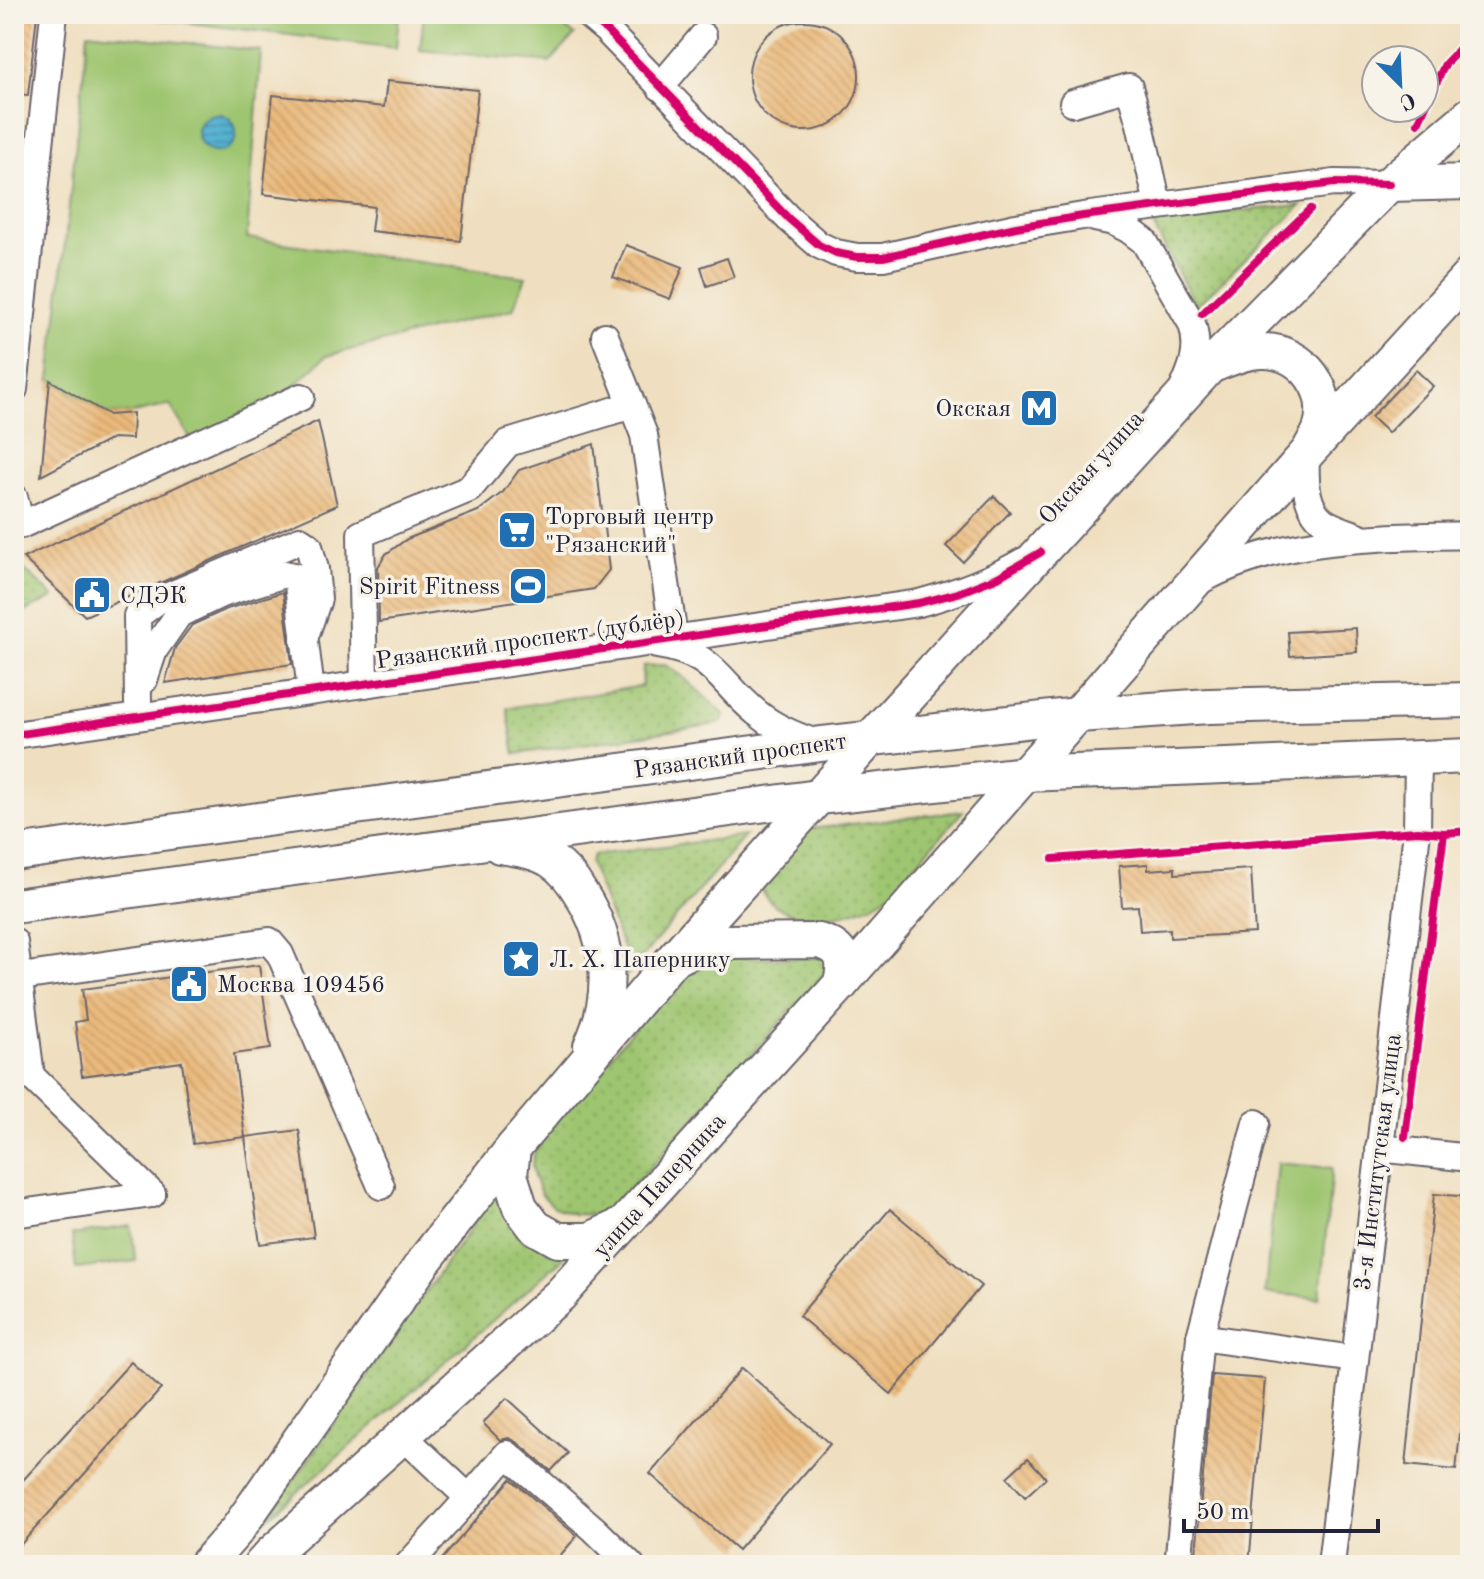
<svg xmlns="http://www.w3.org/2000/svg" width="1484" height="1579" viewBox="0 0 1484 1579" font-family="'Old Standard TT',serif">
	<style>
		.grass { fill: url(#grass-dots); stroke: #607456; stroke-width: 2 }
		.park { fill: #9ec570; stroke: #607456; stroke-width: 2 }
		.water { fill: url(#water-rules); stroke: #3a6a86; stroke-width: 2 }
		.building { fill: url(#building-back-hatch) }
		.lines { fill: none; stroke-linecap: round; stroke-linejoin: round }
		.minor-casing { stroke: #6a646a; stroke-width: 30 }
		.major-casing { stroke: #6a646a; stroke-width: 38 }
		.minor { stroke: #fff; stroke-width: 26 }
		.major { stroke: #fff; stroke-width: 34 }
		.cycleway-casing { stroke: #f7f3e8; stroke-width: 13 }
		.cycleway { stroke: #d6006c; stroke-width: 8 }
		.labels { text-anchor: middle; stroke-width: 7; stroke-linejoin: round; paint-order: stroke }
		.poi-label { font-size: 24px; fill: #22223b; stroke: #f7f3e8; text-anchor: start }
		.street-label { font-size: 24px; fill: #22223b; stroke: #f7f3e8 }
	</style>
	<defs>
		<pattern id="grass-dots" width="8" height="8" patternUnits="userSpaceOnUse" patternTransform="scale(2)"><rect width="8" height="8" fill="#9ec570"/><path d="M2 2h.1M6 6h.1" fill="none" stroke="#88a962" stroke-width="1.8" stroke-linecap="round"/></pattern>
		<pattern id="water-rules" width="6" height="5" patternUnits="userSpaceOnUse" patternTransform="scale(2)"><rect width="6" height="5" fill="#53b1d1"/><path d="M0 2.5h6" fill="none" stroke="#4490ab"/></pattern>
		<pattern id="building-back-hatch" width="6" height="6" patternUnits="userSpaceOnUse" patternTransform="scale(2)"><rect width="6" height="6" fill="#eab97b"/><path d="M-1 5l2 2M0 0l6 6M5-1l2 2" fill="none" stroke="#c89f6b"/></pattern>
	</defs>
	<rect width="100%" height="100%" fill="#f7f3e8"/>
	<filter id="ink" filterUnits="userSpaceOnUse"><feTurbulence type="fractalNoise" baseFrequency=".0125" numOctaves="2"/><feDisplacementMap in="SourceGraphic" scale="16" xChannelSelector="R" yChannelSelector="G"/><feConvolveMatrix kernelMatrix="1 2 1 2 8 2 1 2 1" color-interpolation-filters="sRGB"/></filter>
	<filter id="wash" filterUnits="userSpaceOnUse"><feTurbulence type="fractalNoise" baseFrequency=".006" numOctaves="4" result="noise"/><feDisplacementMap in="SourceGraphic" scale="32" xChannelSelector="R" yChannelSelector="G"/><feGaussianBlur stdDeviation="1.8" result="paint"/><feColorMatrix in="noise" values="0 0 0 0 0 0 0 0 0 0 0 0 0 0 0 0 0 1.4 0 .05"/><feComposite in="paint" operator="in"/></filter>
	<g filter="url(#wash)">
		<rect width="100%" height="100%" fill="#efdfc0"/>
		<g class="grass">
			<path d="M1302 205 1196 306 1152 223 1160 218Z"/>
			<path d="M14 529 22 536 18 564 54 597 20 614 14 613Z"/>
			<path d="M665 665 681 675 724 714 723 720 718 724 515 754 507 708 642 686 643 666Z"/>
			<path d="M963 811C945 831 927 851 910 871 902 879 894 892 884 898 848 920 781 931 759 886L810 829Z"/>
			<path d="M745 836 626 976 624 951 590 863 593 855Z"/>
			<path d="M703 958H828L826 971 616 1206 595 1215 573 1214 554 1207 541 1194 534 1177 532 1164 537 1143 690 962Z"/>
			<path d="M497 1190 567 1255 266 1520Z"/>
		</g>
		<g class="park">
			<path d="M117 14H399L396 48Z"/>
			<path d="M424 14H544L575 35 550 62 420 50Z"/>
			<path d="M88 32 261 51 247 238 526 277 513 309 326 356 273 406 192 441 170 405 133 413 109 415 50 380Z"/>
			<path d="M1277 1163 1332 1168 1320 1298 1265 1293Z"/>
			<path d="M131 1226 136 1261 76 1269 72 1235Z"/>
		</g>
		<circle class="water" cx="217" cy="133" r="19"/>
		<g id="blocks">
			<g class="building">
				<path d="M14 14H37L28 95 14 94Z"/>
				<circle cx="804" cy="76" r="55"/>
				<path d="M387 81 478 90 461 241 371 231 374 207 263 194 273 95 384 107Z"/>
				<path d="M626 245 683 267 670 299 613 277Z"/>
				<path d="M727 258 734 277 707 286 701 267Z"/>
				<path d="M1416 370 1433 386 1388 433 1371 417Z"/>
				<path d="M50 380 109 415 133 413 132 439 113 438 41 476Z"/>
				<path d="M318 421 337 505 85 616 23 558Z"/>
				<path d="M594 444 609 570 594 589 379 622 378 567 386 554 407 539 478 511 503 492 519 470Z"/>
				<path d="M994 496 1010 512 963 562 946 546Z"/>
				<path d="M283 592 292 664 165 683 175 648 192 625 227 609Z"/>
				<path d="M1356 628 1357 652 1290 656 1288 632Z"/>
				<path d="M1148 864V870L1175 868V874L1251 869 1255 933 1170 938V929L1140 931 1138 906 1122 907 1119 866Z"/>
				<path d="M259 965 271 1049 234 1054 245 1137 193 1144 182 1062 82 1076 75 1022 86 1020 82 989Z"/>
				<path d="M299 1130 314 1237 260 1244 245 1137Z"/>
				<path d="M1434 1194 1470 1197V1342L1456 1470 1406 1465Z"/>
				<path d="M890 1209 981 1286 891 1394 799 1316Z"/>
				<path d="M131 1362 161 1389 14 1552V1490Z"/>
				<path d="M742 1368 830 1444 738 1550 650 1474Z"/>
				<path d="M1212 1375 1265 1379 1249 1565H1195Z"/>
				<path d="M507 1398 568 1453 551 1471 517 1442 509 1438 500 1440 483 1423Z"/>
				<path d="M1028 1458 1046 1478 1025 1497 1007 1477Z"/>
				<path d="M511 1479 577 1536 552 1565H437Z"/>
			</g>
		</g>
	</g>
	<g filter="url(#ink)">
		<use href="#blocks" fill-opacity="0" stroke="#6a646a" stroke-width="2"/>
		<g class="lines">
			<g class="minor-casing">
				<g id="minor">
					<path d="M587 14 606 30 789 219 819 245 836 253 857 257H883L1016 227 1083 216 1334 183 1389 184"/>
					<path d="M660 87 703 36"/>
					<path d="M1073 103 1129 87 1140 124 1158 205"/>
					<path d="M1095 218 1114 222 1128 229 1144 241 1192 324C1200 350 1193 367 1182 391"/>
					<path d="M605 336 644 435 674 637"/>
					<path d="M14 389 54 14"/>
					<path d="M1306 455C1305 479 1304 511 1328 524 1337 529 1348 532 1358 536"/>
					<path d="M14 497 21 525 301 397"/>
					<path d="M1201 580C1285 535 1377 538 1470 535"/>
					<path d="M657 645C716 654 717 680 757 713 775 728 795 736 817 743"/>
					<path d="M144 680 154 650 179 614 221 594 285 574 297 577 311 691"/>
					<path d="M364 684 361 534 469 489 508 443 632 405"/>
					<path d="M138 703 137 616 157 601 300 540 309 546 315 569 318 599 304 639"/>
					<path d="M14 735 919 603C957 593 990 581 1024 561"/>
					<path d="M14 942 31 1076 152 1194"/>
					<path d="M14 978 269 941 280 954 381 1186"/>
					<path d="M1379 1148 1470 1158"/>
					<path d="M14 1214 152 1194"/>
					<path d="M1200 1337 1354 1359"/>
					<path d="M403 1436 469 1498 507 1454 594 1529 631 1565"/>
					<path d="M408 1565 469 1498"/>
					<path d="M1178 1565 1200 1337 1256 1123"/>
					<path d="M1331 1565 1417 831 1418 758"/>
				</g>
			</g>
			<g class="major-casing">
				<g id="major">
					<path d="M1389 184 1470 182"/>
					<path d="M1215 364C1230 358 1248 350 1264 351 1303 351 1333 391 1320 430 1318 436 1314 441 1311 447"/>
					<path d="M500 846C519 849 536 851 552 861 564 869 574 882 581 894 611 941 615 995 591 1046"/>
					<path d="M14 853 821 744 1078 715 1209 706 1470 700"/>
					<path d="M14 906 818 797 1026 774 1470 756"/>
					<path d="M678 957 699 947 728 942 819 941C844 948 846 960 841 984"/>
					<path d="M513 1148 510 1175 520 1207 535 1227 558 1240H590L618 1227"/>
					<path d="M206 1565 237 1530 425 1260 513 1148 674 958 872 737 1210 366 1389 184 1470 115"/>
					<path d="M261 1565 271 1554 560 1295 841 984 1309 451 1470 275"/>
				</g>
			</g>
			<use href="#minor" class="minor"/>
			<use href="#major" class="major"/>
			<g class="cycleway-casing">
				<g id="cycleway">
					<path d="M587 14 606 30 789 219 819 245 836 253 857 257H883L1016 227 1083 216 1334 183 1389 184"/>
					<path d="M1418 123 1445 64 1470 38"/>
					<path d="M1202 314 1310 209"/>
					<path d="M14 735 919 603 958 593 998 577 1041 552"/>
					<path d="M1053 859 1417 831 1444 833 1470 831"/>
					<path d="M1405 1137 1444 833"/>
				</g>
			</g>
			<use href="#cycleway" class="cycleway"/>
		</g>
	</g>
	<defs>
		<g id="metro-square" transform="scale(2)"><rect x="-9" y="-9" width="18" height="18" rx="4" fill="#1f6fb2" stroke="#f7f3e8"/><path d="M-5.5 5V-5H-3L0 0L3-5H5.5V5H3V-.5L0 4L-3-.5V5Z" fill="#fff"/></g>
		<g id="supermarket-square" transform="scale(2)"><rect x="-9" y="-9" width="18" height="18" rx="4" fill="#1f6fb2" stroke="#f7f3e8"/><path d="M-6-5.5h2.5l.6 2H6L4.5 2H-2.5L-4.4-4H-6ZM-1.5 3.2a1.3 1.3 0 1 0 .1 0ZM3 3.2a1.3 1.3 0 1 0 .1 0Z" fill="#fff"/></g>
		<g id="stadium-square" transform="scale(2)"><rect x="-9" y="-9" width="18" height="18" rx="4" fill="#1f6fb2" stroke="#f7f3e8"/><path d="M0-5a6.5 5 0 1 0 0 10a6.5 5 0 1 0 0-10ZM-3.5-1.8h7v3.6h-7Z" fill="#fff"/></g>
		<g id="civic-square" transform="scale(2)"><rect x="-9" y="-9" width="18" height="18" rx="4" fill="#1f6fb2" stroke="#f7f3e8"/><path d="M-.6-6.5H3V-4.5H.6V-3L4-1V1h2V6H-6V1h2V-1L-.6-3ZM-1.2 2.5V6h2.4V2.5Z" fill="#fff"/></g>
		<g id="sight-square" transform="scale(2)"><rect x="-9" y="-9" width="18" height="18" rx="4" fill="#1f6fb2" stroke="#f7f3e8"/><path d="M0-6L1.8-2.2L6-1.7L2.9 1.2L3.7 5.4L0 3.3L-3.7 5.4L-2.9 1.2L-6-1.7L-1.8-2.2Z" fill="#fff"/></g>
	</defs>
	<g fill-rule="evenodd">
		<use href="#metro-square" x="1039" y="408"/>
		<use href="#supermarket-square" x="517" y="530"/>
		<use href="#stadium-square" x="528" y="586"/>
		<use href="#civic-square" x="92" y="595"/>
		<use href="#sight-square" x="521" y="959"/>
		<use href="#civic-square" x="189" y="984"/>
	</g>
	<g class="labels">
		<g class="poi-label">
			<text x="1011" y="416" text-anchor="end">Окская</text>
			<text x="545" y="524">Торговый центр<tspan x="545" dy="28">"Рязанский"</tspan></text>
			<text x="500" y="594" text-anchor="end">Spirit Fitness</text>
			<text x="120" y="603">СДЭК</text>
			<text x="549" y="967">Л. Х. Папернику</text>
			<text x="217" y="992">Москва 109456</text>
		</g>
		<g class="street-label">
			<text transform="translate(1091 467) rotate(-48)" y="8">Окская улица</text>
			<text transform="translate(530 639) rotate(-8)" y="8">Рязанский проспект (дублёр)</text>
			<text transform="translate(740 755) rotate(-8)" y="8">Рязанский проспект</text>
			<text transform="translate(1377 1162) rotate(-83)" y="8">3-я Институтская улица</text>
			<text transform="translate(659 1185) rotate(-48)" y="8">улица Паперника</text>
		</g>
	</g>
	<rect width="1484" height="1579" fill="none" stroke="#f7f3e8" stroke-width="48"/>
	<g transform="translate(1400 84) rotate(156)"><circle r="38" fill="#f7f3e8" stroke="#a29fa3" stroke-width="2"/>
	<path d="M0-6L14 30L0 20L-14 30Z" fill="#1f6fb2"/>
	<text y="-12" font-size="22" font-weight="bold" text-anchor="middle" fill="#22223b">С</text>
	</g>
	<path d="M1184 1519v12h194v-12" fill="none" stroke="#22223b" stroke-width="4"/>
	<text x="1196" y="1519" font-size="24" fill="#22223b" stroke="#f7f3e8" stroke-width="6" paint-order="stroke">50 m</text>
</svg>
